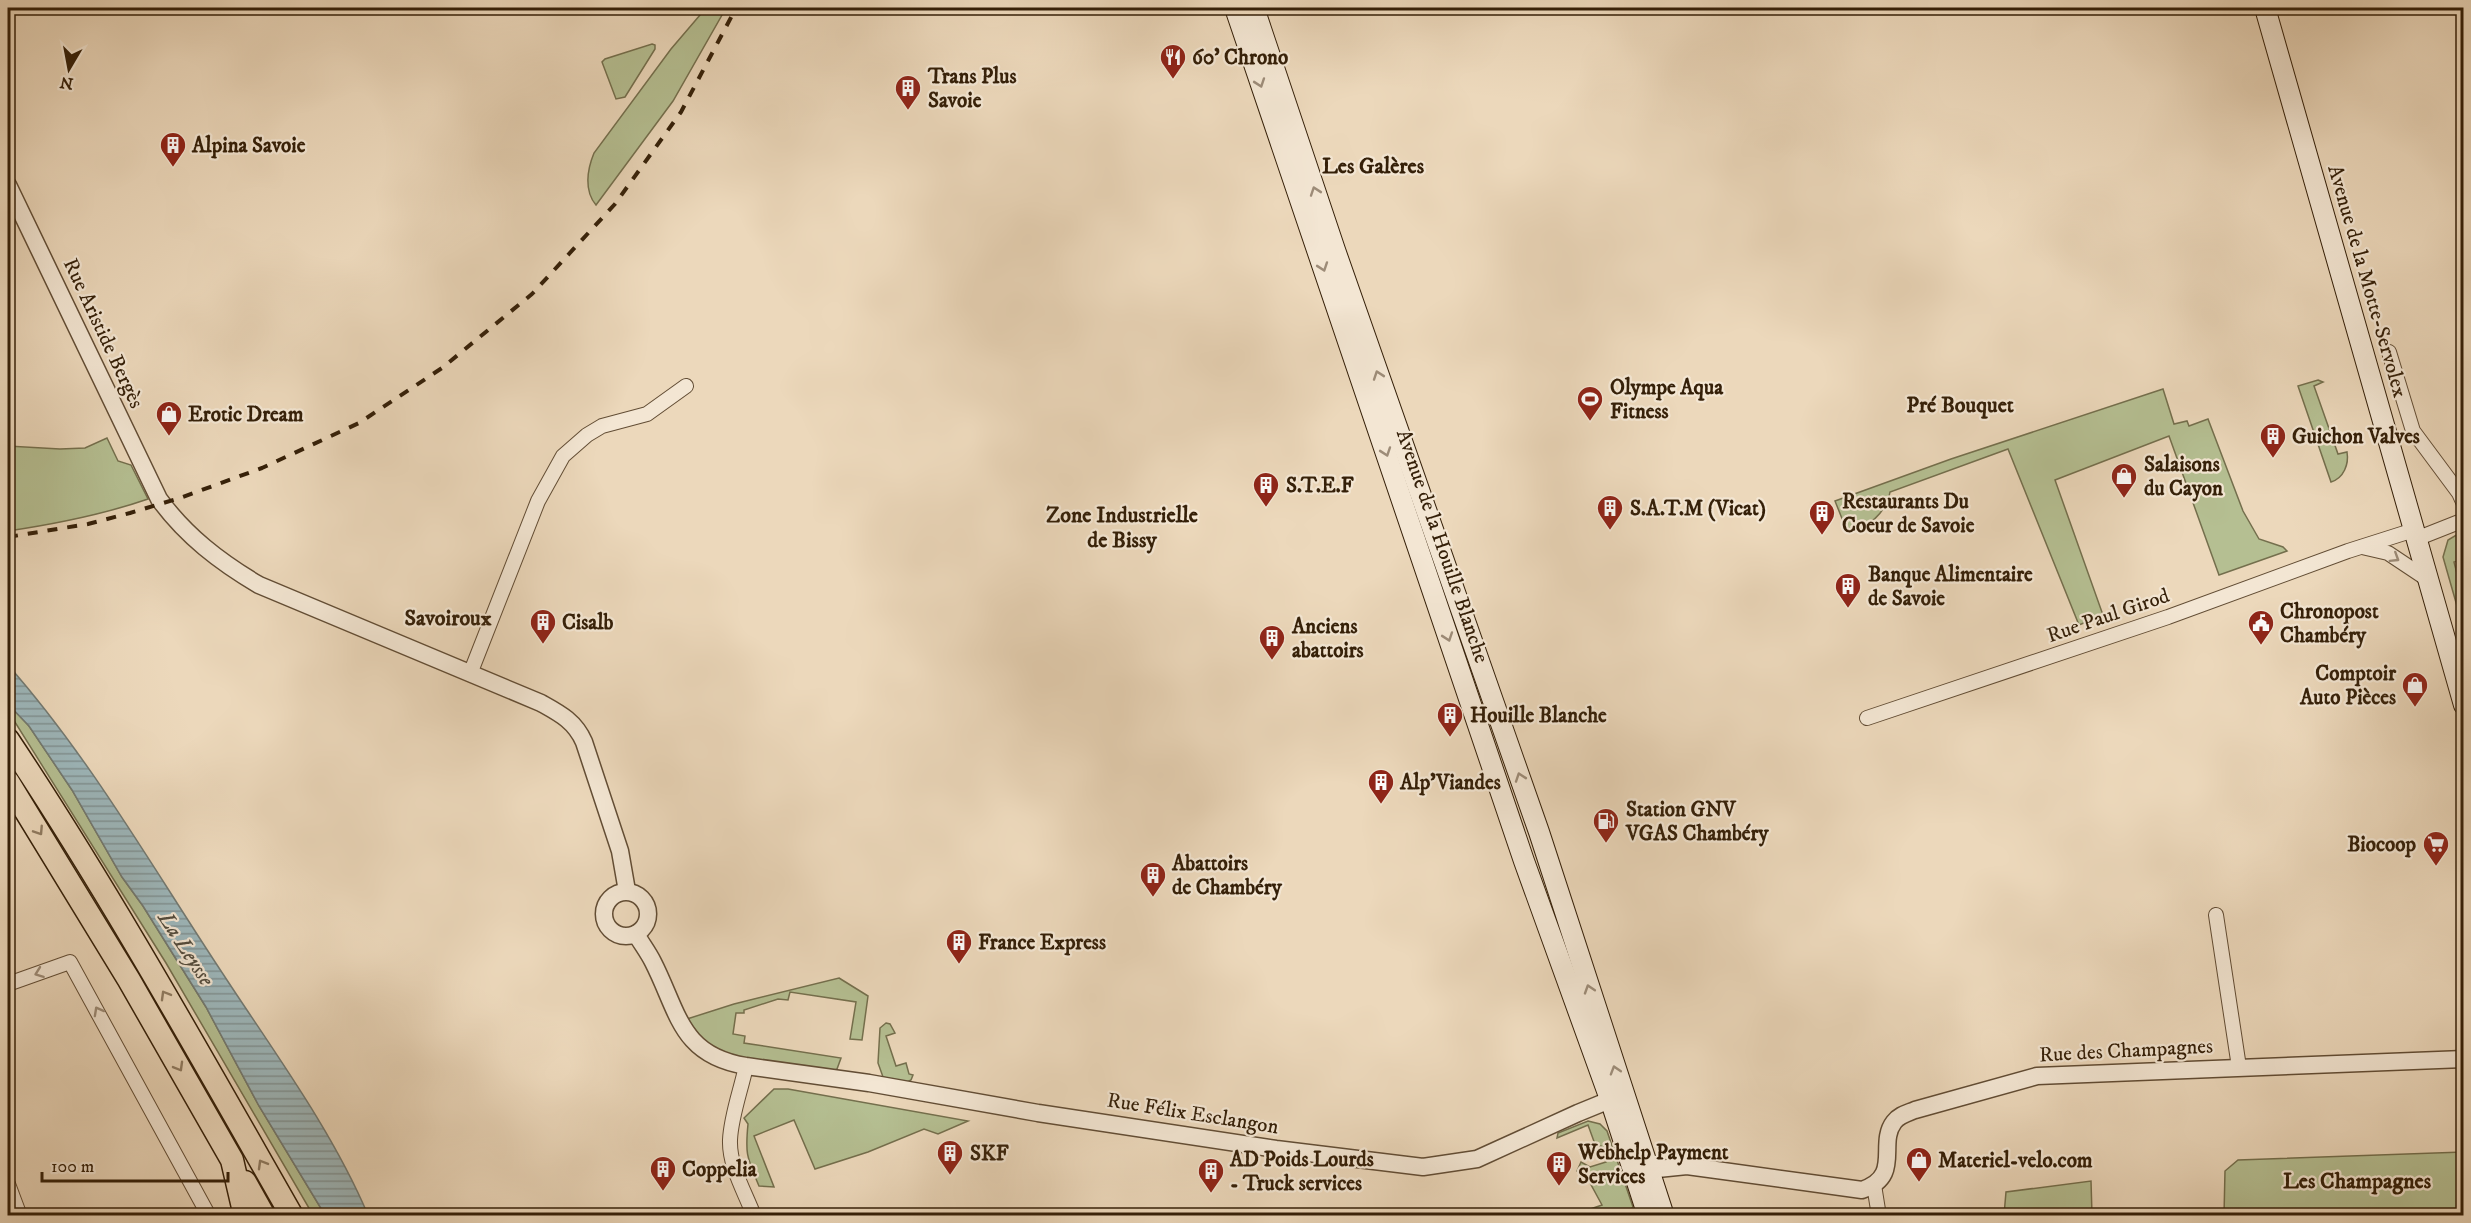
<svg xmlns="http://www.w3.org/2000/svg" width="2471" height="1223" viewBox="0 0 2471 1223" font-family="'IM FELL DW Pica',serif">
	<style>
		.grass { fill: #b5bf92; stroke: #746f4d; stroke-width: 1.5 }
		.water { fill: url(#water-rules); stroke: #737a73; stroke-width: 1.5 }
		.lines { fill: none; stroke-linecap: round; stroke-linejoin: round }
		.minor-casing { stroke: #624d35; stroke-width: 16 }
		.tertiary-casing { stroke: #624d35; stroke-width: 19 }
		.secondary-casing { stroke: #341f08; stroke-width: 22 }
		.trunk-casing { stroke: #341f08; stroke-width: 25 }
		.minor { stroke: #f3e6d3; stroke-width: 14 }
		.tertiary { stroke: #f3e6d3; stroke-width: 16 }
		.secondary { stroke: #f3e6d3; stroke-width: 20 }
		.trunk { stroke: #ecd8bb; stroke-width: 22 }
		.rail { stroke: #341f08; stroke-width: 4; stroke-dasharray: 10 10; stroke-linecap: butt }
		.oneway { stroke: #9d8c78 }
		.oneway2 { stroke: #907c62 }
		.labels { text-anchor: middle; stroke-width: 4.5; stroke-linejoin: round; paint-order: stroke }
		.poi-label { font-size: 21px; font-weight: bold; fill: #341f08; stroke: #f3e6d3; text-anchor: start }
		.street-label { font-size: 21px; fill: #341f08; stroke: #f3e6d3 }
		.neighbourhood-label { font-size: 22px; font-weight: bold; fill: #341f08; stroke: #f3e6d3 }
		.water-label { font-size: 22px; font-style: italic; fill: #544d3e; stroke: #f3e6d3 }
	</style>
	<defs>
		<pattern id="water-rules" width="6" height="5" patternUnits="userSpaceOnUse" patternTransform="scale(1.5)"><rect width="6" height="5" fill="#9db7bb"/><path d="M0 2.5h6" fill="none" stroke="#819496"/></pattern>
	</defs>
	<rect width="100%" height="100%" fill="#ecd8bb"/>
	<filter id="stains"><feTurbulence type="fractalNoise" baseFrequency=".00333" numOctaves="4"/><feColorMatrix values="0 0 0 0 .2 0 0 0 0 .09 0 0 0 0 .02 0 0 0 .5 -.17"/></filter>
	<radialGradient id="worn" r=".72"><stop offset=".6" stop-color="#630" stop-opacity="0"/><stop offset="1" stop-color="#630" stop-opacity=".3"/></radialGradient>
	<g class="grass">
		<path d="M706 8H726L673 101 596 205C584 191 587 170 594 153L671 49Z"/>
		<path d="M652 44 655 45V49L625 97 616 99 602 62 605 59Z"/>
		<path d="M2318 380 2323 382 2314 386 2338 454 2347 452C2349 464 2344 478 2331 482L2298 386Z"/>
		<path d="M2163 389 2174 424 2187 421 2189 426 2208 419 2243 511 2259 539 2283 547 2287 551 2219 575 2169 436 2055 480 2103 615 2079 625 2008 449 1890 492C1887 511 1867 531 1847 531L1835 501 1951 459Z"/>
		<path d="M107 438 118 461 131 465 148 499C102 515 55 524 8 531V446L60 449 85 448Z"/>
		<path d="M2463 531 2462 560 2454 562 2463 597V627L2443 557 2448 540Z"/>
		<path d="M8 704 29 726 72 790 122 877 143 906 206 1007 259 1106 325 1215H313L166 963 8 711Z"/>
		<path d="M839 978 868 996 862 1040 850 1039 856 1002 790 992 788 1000 778 999 744 1010V1013H736L733 1034 745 1036 744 1043 841 1058 837 1069 832 1072 726 1056 709 1048 687 1019 734 1004Z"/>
		<path d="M886 1023 890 1024 895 1033 886 1036 896 1066 906 1063 909 1074 913 1075 911 1080 905 1083 883 1077 878 1063 880 1028Z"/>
		<path d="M774 1089H788L968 1121 938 1134 924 1129 868 1152 815 1169 794 1120 754 1136 774 1187 759 1186C747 1157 745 1155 748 1124L744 1118Z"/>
		<path d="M1588 1121 1600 1124 1607 1131 1633 1207 1625 1215H1617L1616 1211 1603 1215H1573L1602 1205 1590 1183 1577 1171 1581 1162 1590 1167 1606 1162 1601 1146 1596 1147 1588 1125 1557 1138 1558 1133Z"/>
		<path d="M2463 1152V1215H2224L2225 1171 2238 1160Z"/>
		<path d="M2091 1181 2092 1215H2004L2006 1192Z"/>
	</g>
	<path class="water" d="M8 665C91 759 154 870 223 974 274 1052 332 1130 368 1215H325L259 1106 206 1007 143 906 122 877 72 790 29 726 8 704Z"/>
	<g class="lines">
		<g class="minor-casing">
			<g id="minor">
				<path d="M2389 352 2413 431 2459 493 2464 504"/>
				<path d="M2416 539 2464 520"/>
				<path d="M2362 547 2388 553 2427 579"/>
				<path d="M470 674 538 501 563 456 587 435 602 426 647 414 686 386"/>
				<path d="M1867 718 2168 617 2348 551 2414 530"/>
				<path d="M2216 915 2239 1067"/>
				<path d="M8 984 70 962 209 1216"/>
				<path d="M746 1066C741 1090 731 1116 730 1140 729 1166 745 1192 754 1216"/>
				<path d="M8 1184 20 1216"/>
				<path d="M1874 1185 1879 1216"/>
			</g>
		</g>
		<g class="tertiary-casing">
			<g id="tertiary">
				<path d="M8 185 159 499C186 536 220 562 259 585L541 703C559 713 575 721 584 742L620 851 627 891"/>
				<circle cx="626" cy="914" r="22"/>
				<path d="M636 934C641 943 648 952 653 962 679 1013 680 1055 746 1066L869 1083 1038 1113 1276 1149 1423 1167 1477 1159 1578 1113 1622 1095"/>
				<path d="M1638 1171 1687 1166 1862 1190C1903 1176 1877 1144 1894 1122 1899 1115 1908 1113 1915 1110L2037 1076 2464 1059"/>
			</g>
		</g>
		<g class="secondary-casing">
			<g id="secondary">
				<path d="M1235 8 1524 861 1610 1099 1648 1216"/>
				<path d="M1254 8 1335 250 1539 832 1664 1216"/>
				<path d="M2265 8 2464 705"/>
			</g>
		</g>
		<g class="trunk-casing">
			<g id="trunk">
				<path d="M8 740C110 893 200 1055 292 1216"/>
				<path d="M8 782 129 980 232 1160 245 1216"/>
				<path d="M245 1182 264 1216"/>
			</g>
		</g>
		<use href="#minor" class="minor"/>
		<use href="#tertiary" class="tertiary"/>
		<use href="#secondary" class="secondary"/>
		<use href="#trunk" class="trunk"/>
		<path class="rail" d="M8 537 88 524 130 513 180 498 262 468 359 423 442 368 532 294 615 204 681 112 736 8"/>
	</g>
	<defs><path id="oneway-chevron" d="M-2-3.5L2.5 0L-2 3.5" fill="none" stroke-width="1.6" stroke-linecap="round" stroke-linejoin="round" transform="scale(1.5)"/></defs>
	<g class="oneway">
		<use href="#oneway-chevron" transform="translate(1260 83) rotate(71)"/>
		<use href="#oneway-chevron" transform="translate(1315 191) rotate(-109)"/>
		<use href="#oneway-chevron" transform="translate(1323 267) rotate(71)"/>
		<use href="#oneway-chevron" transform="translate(1378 375) rotate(-109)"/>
		<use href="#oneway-chevron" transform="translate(1386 452) rotate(71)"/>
		<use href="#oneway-chevron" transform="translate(2395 558) rotate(32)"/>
		<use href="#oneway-chevron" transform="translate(1448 637) rotate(71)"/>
		<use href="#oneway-chevron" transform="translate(1520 777) rotate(-109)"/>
		<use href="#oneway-chevron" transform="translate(39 973) rotate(160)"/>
		<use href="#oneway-chevron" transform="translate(1589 989) rotate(-108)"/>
		<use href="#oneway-chevron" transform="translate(98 1011) rotate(-119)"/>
		<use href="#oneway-chevron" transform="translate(1615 1070) rotate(-107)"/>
	</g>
	<g class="oneway2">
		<use href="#oneway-chevron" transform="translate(39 831) rotate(57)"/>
		<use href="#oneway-chevron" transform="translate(165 995) rotate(-120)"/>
		<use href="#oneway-chevron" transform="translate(179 1067) rotate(60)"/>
		<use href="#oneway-chevron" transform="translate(262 1164) rotate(-120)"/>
	</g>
	<defs>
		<g id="restaurant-pin" transform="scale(1.35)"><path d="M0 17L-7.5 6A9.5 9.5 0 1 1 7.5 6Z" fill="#8f2418" stroke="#f3e6d3"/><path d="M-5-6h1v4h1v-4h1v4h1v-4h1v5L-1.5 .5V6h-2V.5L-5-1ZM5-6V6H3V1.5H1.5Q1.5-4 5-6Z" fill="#fff"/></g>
		<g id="building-pin" transform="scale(1.35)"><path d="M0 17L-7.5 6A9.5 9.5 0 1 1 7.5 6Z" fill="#8f2418" stroke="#f3e6d3"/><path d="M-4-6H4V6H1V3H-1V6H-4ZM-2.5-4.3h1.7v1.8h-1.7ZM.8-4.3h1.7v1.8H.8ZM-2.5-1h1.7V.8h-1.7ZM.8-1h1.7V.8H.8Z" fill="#fff"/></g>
		<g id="stadium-pin" transform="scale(1.35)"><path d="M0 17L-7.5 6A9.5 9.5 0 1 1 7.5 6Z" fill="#8f2418" stroke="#f3e6d3"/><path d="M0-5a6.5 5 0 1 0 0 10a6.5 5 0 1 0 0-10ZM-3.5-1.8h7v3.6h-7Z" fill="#fff"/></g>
		<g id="shop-pin" transform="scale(1.35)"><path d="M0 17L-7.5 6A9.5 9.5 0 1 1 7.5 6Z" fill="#8f2418" stroke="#f3e6d3"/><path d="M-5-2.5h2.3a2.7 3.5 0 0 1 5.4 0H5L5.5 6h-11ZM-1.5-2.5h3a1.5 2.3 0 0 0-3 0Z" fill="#fff"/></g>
		<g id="civic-pin" transform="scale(1.35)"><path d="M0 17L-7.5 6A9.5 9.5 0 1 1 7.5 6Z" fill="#8f2418" stroke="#f3e6d3"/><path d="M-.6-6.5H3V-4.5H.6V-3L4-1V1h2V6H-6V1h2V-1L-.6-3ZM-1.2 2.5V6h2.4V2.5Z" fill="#fff"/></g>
		<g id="fuel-pin" transform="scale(1.35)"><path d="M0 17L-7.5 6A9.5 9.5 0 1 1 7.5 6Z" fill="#8f2418" stroke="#f3e6d3"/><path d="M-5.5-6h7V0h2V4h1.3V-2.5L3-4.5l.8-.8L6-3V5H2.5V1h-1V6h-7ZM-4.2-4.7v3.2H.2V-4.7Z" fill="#fff"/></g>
		<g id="supermarket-pin" transform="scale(1.35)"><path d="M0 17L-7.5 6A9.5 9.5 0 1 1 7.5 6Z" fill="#8f2418" stroke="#f3e6d3"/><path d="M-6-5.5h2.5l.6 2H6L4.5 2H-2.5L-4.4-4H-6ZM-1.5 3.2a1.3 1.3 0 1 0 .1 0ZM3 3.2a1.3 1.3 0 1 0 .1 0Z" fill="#fff"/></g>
	</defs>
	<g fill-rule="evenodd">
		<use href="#restaurant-pin" x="1173" y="57"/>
		<use href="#building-pin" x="908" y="88"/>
		<use href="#building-pin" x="173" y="145"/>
		<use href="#stadium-pin" x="1590" y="399"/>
		<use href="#shop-pin" x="169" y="414"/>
		<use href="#building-pin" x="2273" y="436"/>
		<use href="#shop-pin" x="2124" y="476"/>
		<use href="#building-pin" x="1266" y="485"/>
		<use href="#building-pin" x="1610" y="508"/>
		<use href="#building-pin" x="1822" y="513"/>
		<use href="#building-pin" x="1848" y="586"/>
		<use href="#building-pin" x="543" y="622"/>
		<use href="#civic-pin" x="2261" y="623"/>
		<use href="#building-pin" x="1272" y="638"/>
		<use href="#shop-pin" x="2415" y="685"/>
		<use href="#building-pin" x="1450" y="715"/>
		<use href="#building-pin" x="1381" y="782"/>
		<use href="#fuel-pin" x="1606" y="821"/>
		<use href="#supermarket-pin" x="2436" y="844"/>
		<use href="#building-pin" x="1153" y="875"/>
		<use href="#building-pin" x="959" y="942"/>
		<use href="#building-pin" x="950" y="1153"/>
		<use href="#shop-pin" x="1919" y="1160"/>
		<use href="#building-pin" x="1559" y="1164"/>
		<use href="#building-pin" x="663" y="1169"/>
		<use href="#building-pin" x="1211" y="1171"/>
	</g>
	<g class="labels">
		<g class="poi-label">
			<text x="1192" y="64">60' Chrono</text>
			<text x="928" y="83">Trans Plus<tspan x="928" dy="24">Savoie</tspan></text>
			<text x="192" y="152">Alpina Savoie</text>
			<text x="1610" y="394">Olympe Aqua<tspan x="1610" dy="24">Fitness</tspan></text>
			<text x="188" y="421">Erotic Dream</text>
			<text x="2292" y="443">Guichon Valves</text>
			<text x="2144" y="471">Salaisons<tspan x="2144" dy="24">du Cayon</tspan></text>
			<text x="1286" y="492">S.T.E.F</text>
			<text x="1842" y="508">Restaurants Du<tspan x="1842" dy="24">Coeur de Savoie</tspan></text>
			<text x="1630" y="515">S.A.T.M (Vicat)</text>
			<text x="1868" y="581">Banque Alimentaire<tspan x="1868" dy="24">de Savoie</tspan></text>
			<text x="2280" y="618">Chronopost<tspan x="2280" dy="24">Chambéry</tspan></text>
			<text x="562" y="629">Cisalb</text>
			<text x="1292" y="633">Anciens<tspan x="1292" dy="24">abattoirs</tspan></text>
			<text x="2396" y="680" text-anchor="end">Comptoir<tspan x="2396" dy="24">Auto Pièces</tspan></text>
			<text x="1470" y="722">Houille Blanche</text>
			<text x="1400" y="789">Alp'Viandes</text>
			<text x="1626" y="816">Station GNV<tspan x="1626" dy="24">VGAS Chambéry</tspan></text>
			<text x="2416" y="851" text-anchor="end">Biocoop</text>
			<text x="1172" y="870">Abattoirs<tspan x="1172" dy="24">de Chambéry</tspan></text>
			<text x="978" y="949">France Express</text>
			<text x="1578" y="1159">Webhelp Payment<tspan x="1578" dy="24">Services</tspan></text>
			<text x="970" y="1160">SKF</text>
			<text x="1230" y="1166">AD Poids Lourds<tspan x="1230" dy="24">- Truck services</tspan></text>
			<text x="1938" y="1167">Materiel-velo.com</text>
			<text x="682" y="1176">Coppelia</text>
		</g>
		<g class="street-label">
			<text transform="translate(2368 281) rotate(74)" y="7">Avenue de la Motte-Servolex</text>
			<text transform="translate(104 333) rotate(65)" y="7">Rue Aristide Bergès</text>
			<text transform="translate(1443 546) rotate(71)" y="7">Avenue de la Houille Blanche</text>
			<text transform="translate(2108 615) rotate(-19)" y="7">Rue Paul Girod</text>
			<text transform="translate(2126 1050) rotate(-3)" y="7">Rue des Champagnes</text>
			<text transform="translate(1193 1113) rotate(9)" y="7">Rue Félix Esclangon</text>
		</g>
		<g class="neighbourhood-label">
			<text x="1373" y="173">Les Galères</text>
			<text x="1960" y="412">Pré Bouquet</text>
			<text x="1122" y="522">Zone Industrielle<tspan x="1122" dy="25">de Bissy</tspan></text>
			<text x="448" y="625">Savoiroux</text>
			<text x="2357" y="1188">Les Champagnes</text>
		</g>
		<g class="water-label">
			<text transform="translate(187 948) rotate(57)" y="8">La Leysse</text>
		</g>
	</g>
	<rect width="2471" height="1223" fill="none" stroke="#ecd8bb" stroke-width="30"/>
	<rect x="9" y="9" width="2453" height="1205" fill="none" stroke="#341f08" stroke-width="3"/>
	<rect x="15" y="15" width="2441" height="1193" fill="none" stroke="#341f08" stroke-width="1.5"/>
	<g transform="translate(69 69) rotate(190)" stroke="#f3e6d3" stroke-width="4.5" paint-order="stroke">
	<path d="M0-4.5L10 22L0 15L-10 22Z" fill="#341f08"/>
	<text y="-9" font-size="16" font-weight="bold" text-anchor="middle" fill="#341f08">N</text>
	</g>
	<path d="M42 1172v9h186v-9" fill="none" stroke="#341f08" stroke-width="3"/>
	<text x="51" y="1172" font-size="18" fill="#341f08" stroke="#f3e6d3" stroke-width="4.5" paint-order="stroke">100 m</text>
	<rect width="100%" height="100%" filter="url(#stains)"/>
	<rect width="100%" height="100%" fill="url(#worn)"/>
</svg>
